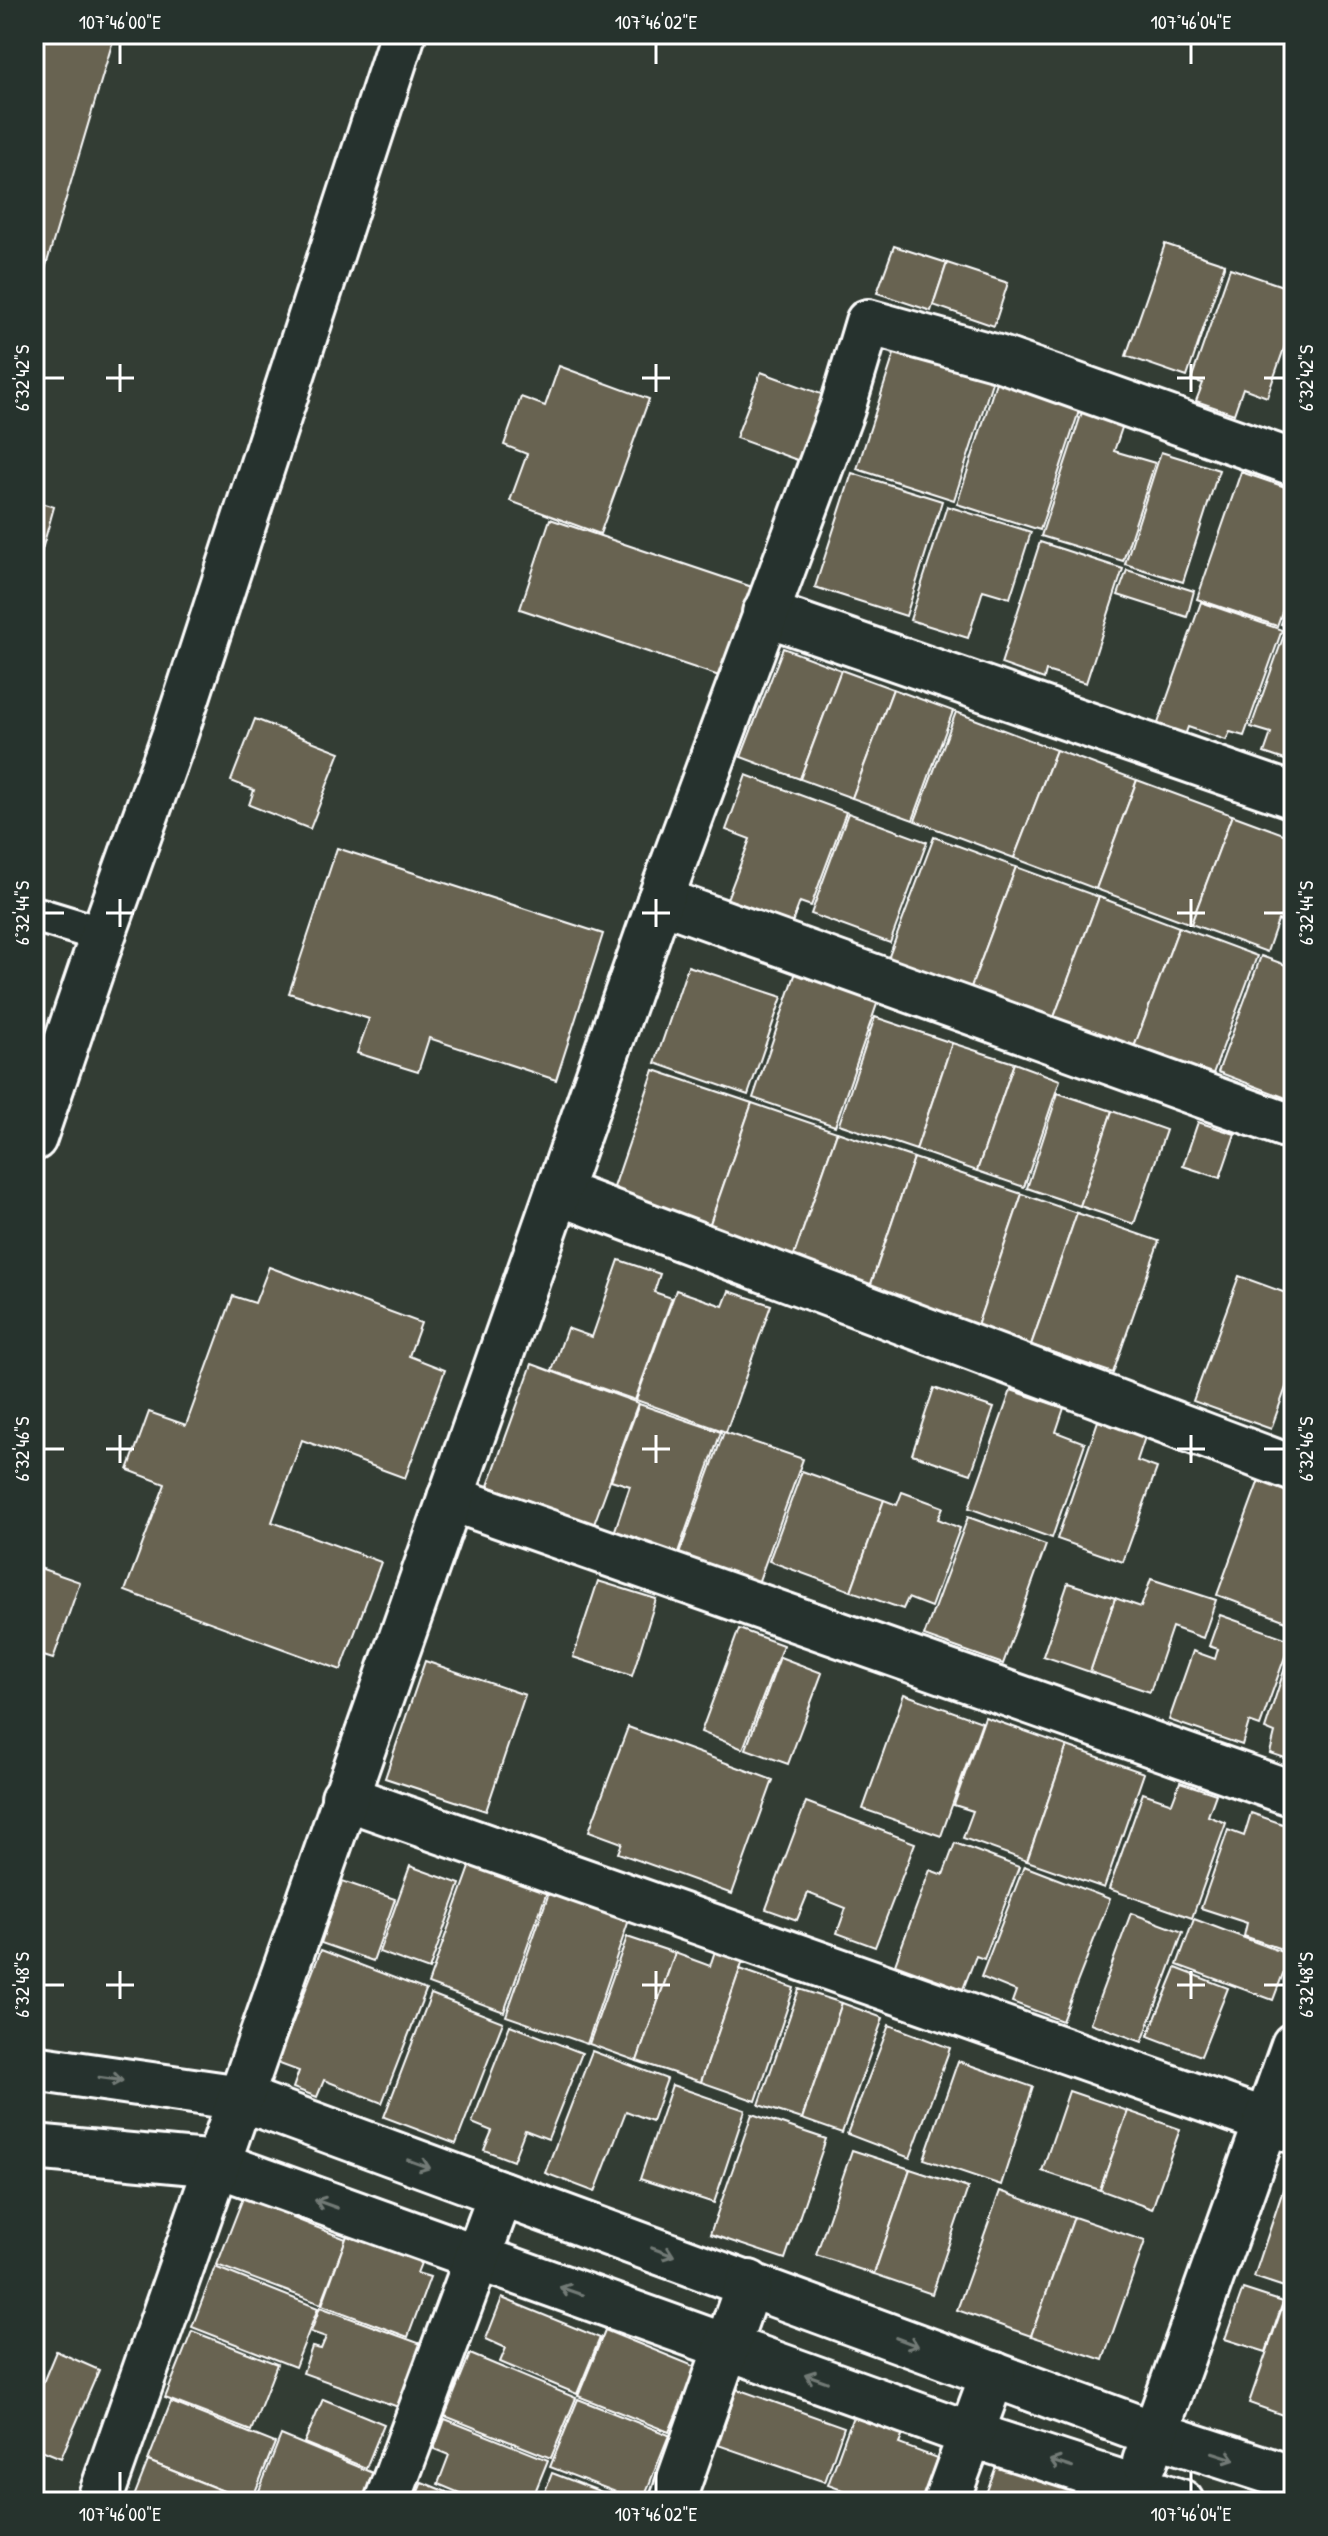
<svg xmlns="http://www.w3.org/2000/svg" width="1328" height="2536" viewBox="0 0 1328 2536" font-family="'Patrick Hand',sans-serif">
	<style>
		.building { fill: #686351; stroke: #fff; stroke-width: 2 }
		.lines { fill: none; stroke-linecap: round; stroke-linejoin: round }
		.service-casing { stroke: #fff; stroke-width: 40 }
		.minor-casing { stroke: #fff; stroke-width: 50 }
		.tertiary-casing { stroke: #fff; stroke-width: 50 }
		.service { stroke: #26332d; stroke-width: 34 }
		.minor { stroke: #26332d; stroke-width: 44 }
		.tertiary { stroke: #26332d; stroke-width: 44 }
		.oneway { stroke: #727a76 }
		.ticks { fill: none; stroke: #fff; stroke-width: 3 }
		.neatline { fill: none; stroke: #fff; stroke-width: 3 }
		.ticks-label { font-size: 20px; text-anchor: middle; fill: #fff }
	</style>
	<rect width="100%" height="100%" fill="#333d34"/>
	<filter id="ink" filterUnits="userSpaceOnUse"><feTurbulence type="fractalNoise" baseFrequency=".0125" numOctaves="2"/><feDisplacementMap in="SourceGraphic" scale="16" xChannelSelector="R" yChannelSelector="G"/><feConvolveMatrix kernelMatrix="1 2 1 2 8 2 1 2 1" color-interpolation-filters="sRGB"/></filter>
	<g filter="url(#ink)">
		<g class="building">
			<path d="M34 34H115L34 306Z"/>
			<path d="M1165 244 1225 264 1187 377 1126 356Z"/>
			<path d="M894 246 947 263 931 311 877 293Z"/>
			<path d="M947 263 1008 283 994 326 933 305Z"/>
			<path d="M1230 268 1294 290V320L1267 397 1243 388 1234 414 1196 401 1203 383 1191 380Z"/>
			<path d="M896 348 993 379 954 500 857 469Z"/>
			<path d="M559 366 649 399 600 534 510 501 527 454 504 445 521 397 545 406Z"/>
			<path d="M761 372 824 395 800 461 736 438Z"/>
			<path d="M996 382 1080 408 1040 530 957 504Z"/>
			<path d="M1083 409 1124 422 1114 451 1155 463 1123 561 1041 536Z"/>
			<path d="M1161 452 1219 470 1183 582 1125 564Z"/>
			<path d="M1241 472 1294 490V578L1277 626 1197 599Z"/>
			<path d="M852 473 942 501 906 616 815 587Z"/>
			<path d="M34 501 54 507 34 578Z"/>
			<path d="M947 506 1031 532 1010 598 983 590 968 638 910 620Z"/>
			<path d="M550 519 755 588 725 678 520 609Z"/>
			<path d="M1040 542 1123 569 1086 683 1046 671 1044 679 1001 664Z"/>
			<path d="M1127 570 1194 591 1187 617 1118 595Z"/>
			<path d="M1294 588V628L1281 624Z"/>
			<path d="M1201 602 1282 630 1244 736 1230 732 1226 740 1188 727 1184 738 1156 729Z"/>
			<path d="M1285 632 1294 635V763L1264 753 1271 733 1251 727Z"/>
			<path d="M783 648 841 670 800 779 741 757Z"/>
			<path d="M841 670 893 689 852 798 800 779Z"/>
			<path d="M893 689 953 711 913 820 852 798Z"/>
			<path d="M956 712 1056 750 1014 858 915 821Z"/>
			<path d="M255 719 340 752 310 829 249 805 254 790 231 781Z"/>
			<path d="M1056 750 1137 780 1096 889 1014 858Z"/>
			<path d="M746 775 846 812 811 906 800 902 792 923 727 899 750 839 726 830Z"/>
			<path d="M1137 780 1232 815 1191 924 1096 889Z"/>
			<path d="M848 813 927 842 890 943 811 914Z"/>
			<path d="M1232 815 1294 838V925L1278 920 1267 952 1191 924Z"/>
			<path d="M934 837 1016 867 970 990 888 959Z"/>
			<path d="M337 848 603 934 556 1080 429 1038 418 1072 357 1053 369 1019 289 993Z"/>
			<path d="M1016 867 1099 897 1053 1020 970 990Z"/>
			<path d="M1099 897 1179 927 1133 1050 1053 1020Z"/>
			<path d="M1179 927 1257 956 1211 1079 1133 1050Z"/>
			<path d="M1261 956 1294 968V1101L1218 1072Z"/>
			<path d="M688 966 782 997 748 1095 655 1063Z"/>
			<path d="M796 972 878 1001 835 1126 753 1098Z"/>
			<path d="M875 1017 952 1043 916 1150 839 1124Z"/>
			<path d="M952 1043 1014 1063 977 1171 916 1150Z"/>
			<path d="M1014 1063 1060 1080 1024 1187 977 1171Z"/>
			<path d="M654 1070 752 1103 706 1235 609 1202Z"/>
			<path d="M1058 1093 1112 1111 1080 1206 1027 1188Z"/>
			<path d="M752 1103 837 1132 791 1264 706 1235Z"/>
			<path d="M1112 1111 1166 1130 1134 1224 1080 1206Z"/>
			<path d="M1198 1122 1235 1134 1220 1178 1183 1166Z"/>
			<path d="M837 1132 914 1158 869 1290 791 1264Z"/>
			<path d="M914 1158 1022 1194 977 1326 869 1290Z"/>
			<path d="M1022 1194 1077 1213 1031 1345 977 1326Z"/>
			<path d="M1077 1213 1159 1241 1113 1373 1031 1345Z"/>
			<path d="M619 1260 660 1274 654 1292 672 1298 635 1400 552 1371 567 1328 592 1337Z"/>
			<path d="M269 1267 421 1323 409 1356 445 1370 405 1478 302 1440 272 1522 381 1562 341 1670 125 1591 165 1484 128 1470 149 1412 186 1425 233 1296 255 1303Z"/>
			<path d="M1239 1276 1294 1296V1365L1271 1429 1193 1401Z"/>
			<path d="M676 1290 723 1306 729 1291 771 1305 726 1432 636 1400Z"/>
			<path d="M532 1364 638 1403 594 1524 488 1486Z"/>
			<path d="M934 1388 994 1408 971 1474 912 1454Z"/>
			<path d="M1011 1390 1064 1408 1056 1432 1085 1443 1052 1538 969 1508Z"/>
			<path d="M639 1404 721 1432 677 1555 614 1533 630 1486 611 1480Z"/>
			<path d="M1098 1421 1145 1437 1137 1461 1157 1468 1123 1562 1057 1539Z"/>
			<path d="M724 1432 803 1459 757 1586 678 1557Z"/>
			<path d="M802 1471 884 1500 851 1591 769 1561Z"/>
			<path d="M1259 1480 1294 1493V1600L1286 1621 1217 1595Z"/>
			<path d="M902 1492 943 1507 938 1519 960 1528 931 1607 908 1598 903 1609 851 1591 884 1500 897 1505Z"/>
			<path d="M968 1517 1046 1545 1003 1664 924 1636Z"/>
			<path d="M34 1566 80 1582 53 1659 34 1653Z"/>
			<path d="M1151 1579 1216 1600 1203 1638 1172 1627 1150 1692 1090 1672 1115 1598 1141 1607Z"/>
			<path d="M598 1581 656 1599 632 1676 573 1657Z"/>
			<path d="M1068 1583 1115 1598 1090 1672 1043 1656Z"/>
			<path d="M1220 1615 1291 1640 1260 1726 1249 1722 1242 1745 1169 1720 1193 1651 1215 1659 1218 1649 1209 1646Z"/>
			<path d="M739 1629 783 1645 743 1749 701 1732Z"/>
			<path d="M1294 1640V1761L1270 1753 1275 1733 1265 1729Z"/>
			<path d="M780 1657 822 1673 788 1764 746 1749Z"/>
			<path d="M425 1661 525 1695 486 1811 385 1778Z"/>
			<path d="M904 1694 982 1722 941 1836 863 1809Z"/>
			<path d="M985 1717 1067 1746 1027 1861 963 1838 973 1811 954 1805Z"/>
			<path d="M628 1727 773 1780 732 1894 618 1853 622 1843 589 1831Z"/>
			<path d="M1067 1746 1144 1773 1104 1888 1027 1861Z"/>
			<path d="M1180 1782 1216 1794 1208 1816 1226 1823 1192 1918 1109 1889 1143 1793 1172 1803Z"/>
			<path d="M806 1802 915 1843 875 1947 837 1933 846 1908 808 1893 797 1920 766 1909Z"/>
			<path d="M1251 1813 1294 1828V1931L1287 1951 1244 1936 1247 1923 1201 1908 1228 1830 1244 1836Z"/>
			<path d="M955 1843 1019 1867 984 1959 976 1956 963 1989 895 1964 930 1870 943 1875Z"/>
			<path d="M473 1859 549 1886 504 2012 428 1984Z"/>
			<path d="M410 1866 460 1884 429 1970 379 1952Z"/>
			<path d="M1024 1866 1110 1899 1062 2021 1012 2002 1016 1991 981 1977Z"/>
			<path d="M342 1881 395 1899 373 1961 321 1943Z"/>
			<path d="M550 1890 630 1917 587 2044 506 2016Z"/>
			<path d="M1131 1913 1183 1932 1142 2042 1090 2023Z"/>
			<path d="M1194 1919 1290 1955 1273 2000 1177 1965Z"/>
			<path d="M627 1937 675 1953 637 2061 589 2044Z"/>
			<path d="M716 1948 744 1958 701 2082 637 2061 675 1953 710 1966Z"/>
			<path d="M321 1950 426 1990 382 2103 324 2080 317 2097 293 2088 299 2071 277 2063Z"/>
			<path d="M1176 1968 1228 1988 1201 2056 1148 2036Z"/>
			<path d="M740 1969 794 1988 756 2101 701 2082Z"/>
			<path d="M799 1989 842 2003 802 2119 759 2105Z"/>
			<path d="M431 1994 503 2022 456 2144 384 2117Z"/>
			<path d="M842 2003 883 2018 842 2133 802 2119Z"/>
			<path d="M510 2025 582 2053 548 2139 525 2130 513 2161 484 2150 492 2131 472 2123Z"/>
			<path d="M889 2025 950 2048 910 2158 847 2134Z"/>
			<path d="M592 2051 667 2079 652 2121 626 2111 595 2192 545 2173Z"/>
			<path d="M958 2061 1033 2087 1001 2185 924 2159Z"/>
			<path d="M672 2085 745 2110 714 2203 640 2179Z"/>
			<path d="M1069 2091 1128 2111 1100 2190 1042 2171Z"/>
			<path d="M1128 2111 1180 2129 1152 2209 1100 2190Z"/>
			<path d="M752 2114 826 2139 785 2259 710 2234Z"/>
			<path d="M852 2150 910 2169 874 2274 816 2255Z"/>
			<path d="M1294 2157V2271L1287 2288 1254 2277Z"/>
			<path d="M910 2169 968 2188 932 2294 874 2274Z"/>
			<path d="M248 2185 299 2204 293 2218 346 2239 321 2304 217 2265Z"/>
			<path d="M1000 2191 1074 2217 1031 2336 957 2310Z"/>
			<path d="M1074 2217 1145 2241 1103 2360 1031 2336Z"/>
			<path d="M349 2230 423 2258 417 2273 430 2277 408 2337 322 2305Z"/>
			<path d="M215 2267 318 2308 295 2367 192 2327Z"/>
			<path d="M1243 2289 1283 2302 1266 2352 1225 2339Z"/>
			<path d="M502 2298 600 2338 577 2394 500 2362 506 2348 486 2339Z"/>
			<path d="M1284 2302 1294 2306V2419L1249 2403Z"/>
			<path d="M320 2307 424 2345 401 2408 303 2373 312 2347 321 2349 326 2337 311 2332Z"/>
			<path d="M605 2330 696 2367 669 2432 578 2396Z"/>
			<path d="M192 2331 277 2364 251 2431 165 2398Z"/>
			<path d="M56 2351 99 2370 61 2458 34 2447V2404Z"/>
			<path d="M470 2354 576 2398 551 2458 445 2416Z"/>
			<path d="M737 2389 844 2427 825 2482 718 2445Z"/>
			<path d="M323 2399 384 2424 366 2468 304 2443Z"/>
			<path d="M578 2399 669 2435 642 2502 550 2467Z"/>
			<path d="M171 2402 275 2443 251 2502 148 2461Z"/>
			<path d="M856 2408 906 2427 899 2444 937 2458 921 2502H875L828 2485Z"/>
			<path d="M445 2419 548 2460 531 2502H481L438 2484 449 2455 434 2449Z"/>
			<path d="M281 2435 380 2476 369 2502 255 2501Z"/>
			<path d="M999 2458 1108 2496 1106 2502H983Z"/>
			<path d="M148 2461 251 2502H132Z"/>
			<path d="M552 2473 628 2502H541Z"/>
			<path d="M422 2482 471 2502H414Z"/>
		</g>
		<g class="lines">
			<g class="service-casing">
				<path id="service" d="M34 914 103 935"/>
			</g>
			<g class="minor-casing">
				<g id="minor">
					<path d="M765 613 1294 796"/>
					<path d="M660 900 1294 1128"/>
					<path d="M558 1192 1294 1469"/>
					<path d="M450 1498 1294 1794"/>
					<path d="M344 1797 1294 2131"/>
					<path d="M34 2068 241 2098 1155 2434 1294 2479"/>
					<path d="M34 2147 217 2164 970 2434 1181 2502"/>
					<path d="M1145 2462 1294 2045"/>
					<path d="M99 2502 660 900 842 409 868 322 998 358 1294 463"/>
					<path d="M387 2502 501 2194"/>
					<path d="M672 2502 749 2283"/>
					<path d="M946 2502 993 2374"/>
				</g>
			</g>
			<g class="tertiary-casing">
				<path id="tertiary" d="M34 1138 103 935 175 734 403 34"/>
			</g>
			<use href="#service" class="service"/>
			<use href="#minor" class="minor"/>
			<use href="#tertiary" class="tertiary"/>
		</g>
		<defs><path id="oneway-shaft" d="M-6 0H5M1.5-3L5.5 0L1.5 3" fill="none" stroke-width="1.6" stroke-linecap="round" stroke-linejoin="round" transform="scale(2)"/></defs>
		<g class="oneway">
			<use href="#oneway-shaft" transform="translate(111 2079) rotate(8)"/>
			<use href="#oneway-shaft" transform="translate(419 2164) rotate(20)"/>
			<use href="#oneway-shaft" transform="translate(326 2204) rotate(-160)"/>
			<use href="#oneway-shaft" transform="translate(663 2252) rotate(20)"/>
			<use href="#oneway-shaft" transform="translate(571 2291) rotate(-161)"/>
			<use href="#oneway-shaft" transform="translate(907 2342) rotate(21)"/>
			<use href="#oneway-shaft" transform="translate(816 2378) rotate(-160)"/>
			<use href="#oneway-shaft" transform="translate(1224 2456) rotate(18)"/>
			<use href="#oneway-shaft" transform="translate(1061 2464) rotate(-162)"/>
		</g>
	</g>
	<path class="ticks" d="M120 44V64M656 44V64M1191 44V64M120 364V392M656 364V392M1191 364V392M44 378H64M106 378H134M642 378H670M1177 378H1205M1264 378H1284M120 899V927M656 899V927M1191 899V927M44 913H64M106 913H134M642 913H670M1177 913H1205M1264 913H1284M120 1435V1463M656 1435V1463M1191 1435V1463M44 1449H64M106 1449H134M642 1449H670M1177 1449H1205M1264 1449H1284M120 1971V1999M656 1971V1999M1191 1971V1999M44 1985H64M106 1985H134M642 1985H670M1177 1985H1205M1264 1985H1284M120 2472V2492M656 2472V2492M1191 2472V2492"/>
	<rect width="1328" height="2536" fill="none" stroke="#26332d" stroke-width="88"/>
	<rect x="44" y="44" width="1240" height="2448" class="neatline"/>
	<g class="ticks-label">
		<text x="120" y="29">107°46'00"E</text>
		<text x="656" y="29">107°46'02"E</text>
		<text x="1191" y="29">107°46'04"E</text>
		<text transform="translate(22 378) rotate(-90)" y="7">6°32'42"S</text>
		<text transform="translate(1306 378) rotate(-90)" y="7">6°32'42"S</text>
		<text transform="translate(22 913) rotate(-90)" y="7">6°32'44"S</text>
		<text transform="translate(1306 913) rotate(-90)" y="7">6°32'44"S</text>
		<text transform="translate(22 1449) rotate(-90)" y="7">6°32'46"S</text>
		<text transform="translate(1306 1449) rotate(-90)" y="7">6°32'46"S</text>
		<text transform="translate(22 1985) rotate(-90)" y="7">6°32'48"S</text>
		<text transform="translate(1306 1985) rotate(-90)" y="7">6°32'48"S</text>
		<text x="120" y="2521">107°46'00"E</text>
		<text x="656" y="2521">107°46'02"E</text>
		<text x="1191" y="2521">107°46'04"E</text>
	</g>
</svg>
